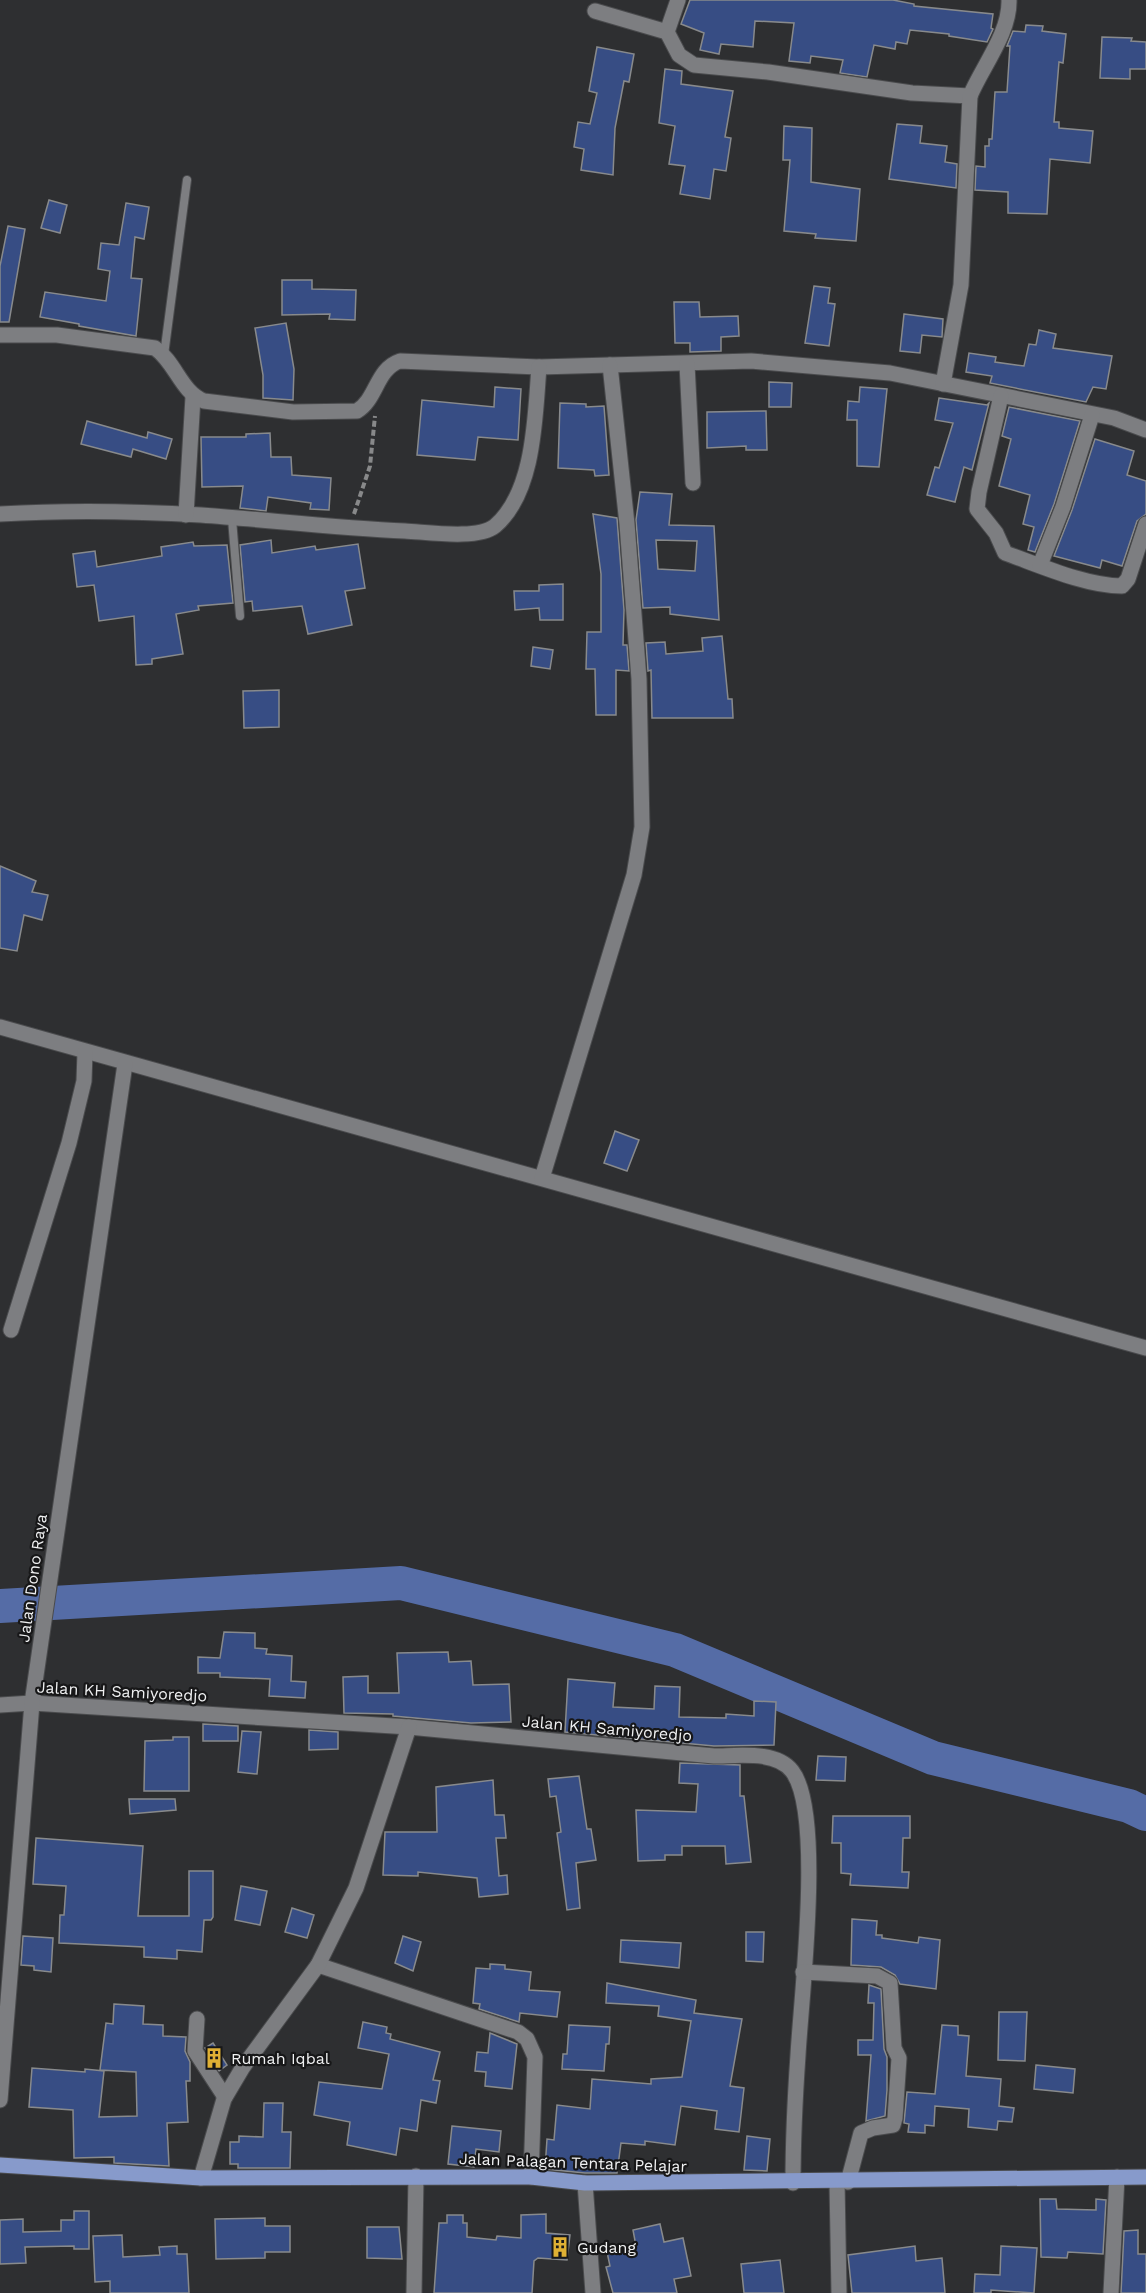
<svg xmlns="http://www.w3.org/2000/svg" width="1146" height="2293" viewBox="0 0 1146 2293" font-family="'Work Sans',sans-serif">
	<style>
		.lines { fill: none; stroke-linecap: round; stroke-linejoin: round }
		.river { stroke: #556ca6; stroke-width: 34 }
		.building { fill: #374d84; stroke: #888a8c; stroke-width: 1.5; fill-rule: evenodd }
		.service-casing { stroke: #4a4b4d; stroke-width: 10 }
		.minor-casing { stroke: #4a4b4d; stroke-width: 17 }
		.primary-casing { stroke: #4a4b4d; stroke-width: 17 }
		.path { stroke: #88898a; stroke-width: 4; stroke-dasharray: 6 3; stroke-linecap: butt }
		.service { stroke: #7d7e81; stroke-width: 8 }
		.minor { stroke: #7d7e81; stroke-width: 15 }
		.primary { stroke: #879acb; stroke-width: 15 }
		.labels { text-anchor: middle; stroke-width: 4.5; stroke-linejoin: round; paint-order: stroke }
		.street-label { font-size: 16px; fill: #f0f1f2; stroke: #171718 }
		.poi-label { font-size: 16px; fill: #f0f1f2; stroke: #171718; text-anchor: start }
	</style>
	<rect width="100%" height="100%" fill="#2e2f31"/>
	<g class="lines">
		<path class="river" d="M0 1606 401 1583 675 1650 933 1758 1129 1806 1146 1814"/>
	</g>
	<g class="building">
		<path d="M690 0H893L914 4V6L993 14 991 28 993 29 987 42 949 36V34L910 30 907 44 896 42 895 49 874 45 867 77 840 73 843 60 811 56 810 63 789 61 794 23 755 21 753 47 721 44 719 54 700 50 704 33 681 24Z"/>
		<path d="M1026 25 1043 26 1042 31 1066 34 1063 63 1059 62 1054 122H1059V128L1093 131 1090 163 1050 159 1047 214 1008 213V192L975 190 976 166 985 167V146H989V139H992L995 92H1007L1010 46H1007L1013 31 1025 32Z"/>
		<path d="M1102 37 1132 38 1131 41 1146 42V69H1130V79L1100 78Z"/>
		<path d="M597 47 634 54 629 82 624 81 615 128 613 175 581 170 584 149 574 147 578 122 590 124 597 93 589 91Z"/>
		<path d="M665 69 682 71 681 84 733 91 725 137 731 138 726 171 714 169 710 199 680 194 685 166 669 164 675 126 659 123Z"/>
		<path d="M897 124 922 126 920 143 947 146 945 162 957 164 956 188 889 179Z"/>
		<path d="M784 126 812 128 811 182 860 189 856 241 815 238 816 234 784 231 790 160H783Z"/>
		<path d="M49 200 67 205 60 233 41 228Z"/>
		<path d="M126 203 149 207 144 239 135 237 131 278 142 279 136 336 79 326V324L40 317 45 292 106 301 110 271 98 269 101 243 119 245Z"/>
		<path d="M8 226 25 229 9 322H0V266Z"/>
		<path d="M282 280H312V289L356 290 355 320 329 319 330 314 282 315Z"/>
		<path d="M814 286 830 288 828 303 835 304 829 346 805 343Z"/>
		<path d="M674 302H699L700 317 738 316 739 336 721 337V351L690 352V343H675Z"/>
		<path d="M904 314 943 319 942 337 922 335 920 353 900 351Z"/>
		<path d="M286 323 294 369 293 400 263 398V375L255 328Z"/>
		<path d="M1039 330 1056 334 1053 348 1112 356 1106 389 1093 387 1086 402 990 383 992 376 966 372 969 353 996 357 995 362 1024 366 1029 344 1036 345Z"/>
		<path d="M769 382 792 383 791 407H769Z"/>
		<path d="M495 387 521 389 518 440 478 437 475 460 417 455 422 400 494 407Z"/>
		<path d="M860 387 887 389 879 467 857 466V420H847L848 401 859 402Z"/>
		<path d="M939 398 987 405 989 403 972 470 964 467 955 502 927 495 935 467 939 468 953 423 935 420Z"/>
		<path d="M560 403 586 404V407L604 406 609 475 595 476 594 470 558 468Z"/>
		<path d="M1009 407 1080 421 1054 504 1035 552 1028 550 1034 527 1023 524 1030 495 999 486 1011 439 1002 436Z"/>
		<path d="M766 411 767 450H746V446L707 448V412Z"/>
		<path d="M87 421 147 438 148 432 172 439 166 459 133 449 131 457 81 444Z"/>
		<path d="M270 433 271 457H291L292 475 331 478 329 510 310 509 311 503 268 497 266 511 240 508 243 486 202 487 201 437H246V434Z"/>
		<path d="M1095 439 1134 451 1127 475 1146 481V514L1137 521 1122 566 1102 560 1100 568 1054 556 1072 510Z"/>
		<path d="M640 492 672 494 669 525 714 526 719 620 670 614V607L643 608 636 520ZM656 540 697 541 695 571 658 569Z"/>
		<path d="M593 514 617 518 624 610 623 645H627L629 671 616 670V715H596L595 669H586L587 632H601V574Z"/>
		<path d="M271 540 272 553 315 546 316 550 358 544 365 588 345 591 352 625 308 634 302 606 253 611 252 601 245 602 240 545Z"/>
		<path d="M193 542 194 546 227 545 233 603 198 606 199 610 176 614 183 654 152 659V664L136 665 134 616 99 621 94 585 77 587 73 554 95 551 97 567 162 556 161 547Z"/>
		<path d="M563 584V620H540L539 608 515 610 514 591H539V585Z"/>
		<path d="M722 636 728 699H732L733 718H652L651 670 648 671 646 643 665 642 666 654 703 651 702 638Z"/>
		<path d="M533 647 553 650 550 669 531 666Z"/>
		<path d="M279 690V727L244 728 243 691Z"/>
		<path d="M0 866 36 881 32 892 48 895 42 920 24 915 17 951 0 948Z"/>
		<path d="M615 1131 639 1140 627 1171 604 1163Z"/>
		<path d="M224 1632 255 1633V1648L267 1649 266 1654 292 1656 291 1681 306 1682 305 1698 269 1696 270 1679 220 1677V1673H198V1657L220 1658Z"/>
		<path d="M448 1652 449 1662 471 1661 473 1685 509 1684 511 1722 471 1723 393 1716V1714L344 1713 343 1677 368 1676V1693H399L397 1653Z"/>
		<path d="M568 1679 615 1683 613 1707 654 1709 655 1686 680 1687 679 1717 726 1718V1714L754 1716V1701L776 1702 774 1745 714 1746 565 1732Z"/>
		<path d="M203 1724 238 1726V1741H203Z"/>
		<path d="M309 1730 338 1732V1749L309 1750Z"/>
		<path d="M242 1731 261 1732 257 1774 238 1772Z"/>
		<path d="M173 1737H189V1791H144L145 1741 173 1740Z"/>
		<path d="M818 1756 846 1757 845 1781 816 1780Z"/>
		<path d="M680 1763 740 1765V1796H744L751 1862 726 1864 725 1846H682V1855H665V1860L638 1861 636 1810 696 1812 698 1784 679 1783Z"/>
		<path d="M579 1776 587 1829H591L596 1860 576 1863 580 1908 567 1910 557 1833 561 1832 556 1796 550 1797 548 1779Z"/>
		<path d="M493 1780 495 1815H504L506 1838H496L499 1876 507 1875 508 1894 479 1897 477 1878 418 1872V1876L383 1875 385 1832H437L436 1787Z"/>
		<path d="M129 1799H175L176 1810 130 1814Z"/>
		<path d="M833 1816H910V1838H903L902 1872H909L908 1888 850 1885 851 1874 841 1873V1843H832Z"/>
		<path d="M36 1838 143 1846 138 1916H189V1871H213V1917L211 1920H204L202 1952 177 1950V1959L144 1957V1947L59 1943 60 1915H64L66 1886 33 1884Z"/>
		<path d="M241 1886 267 1891 260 1925 235 1920Z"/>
		<path d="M292 1908 314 1915 307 1938 285 1932Z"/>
		<path d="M852 1919 877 1921 876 1935H882V1938L918 1943 919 1937 940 1940 936 1989 900 1984 895 1975 881 1967 851 1965Z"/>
		<path d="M746 1932H764L763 1962 746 1961Z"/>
		<path d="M23 1936 53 1938 51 1972 34 1970V1966L21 1965Z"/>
		<path d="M403 1936 421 1942 413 1971 395 1963Z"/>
		<path d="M621 1940 681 1943 679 1968 620 1962Z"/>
		<path d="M490 1964 505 1965V1969L531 1972 529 1990 560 1992 557 2017 520 2013 519 2022 479 2009 480 2004 473 2003 476 1968 490 1969Z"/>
		<path d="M607 1983 696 2000 694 2013 742 2019 730 2086 744 2088 739 2132 715 2129 717 2111 681 2106 675 2145 645 2141V2145L621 2143 617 2173H585L545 2169 547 2139 554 2140 557 2105 590 2109 592 2079 651 2084V2079L682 2077 691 2021 658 2016 659 2006 606 2003Z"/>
		<path d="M869 1985 881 1989 884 2049 887 2057V2090L885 2116 866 2121 871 2055H858V2040H873L874 2003H868Z"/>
		<path d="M114 2004 144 2006 143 2024 163 2025V2036L186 2037 185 2051 190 2062V2081H186L188 2122 167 2123 169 2166 114 2163V2157L74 2158 73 2110 29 2107 32 2068 85 2072V2069L104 2071 99 2117 137 2116 136 2072 100 2070 106 2023 113 2024Z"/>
		<path d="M999 2012H1027L1025 2061 998 2060Z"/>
		<path d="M363 2022 387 2027 386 2033 391 2034 390 2039 440 2052 433 2080 440 2081 436 2103 421 2100 417 2131 400 2128 396 2155 347 2145 350 2122 314 2115 319 2082 382 2089 389 2054 358 2048Z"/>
		<path d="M569 2025 610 2027 609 2044H606L604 2071 562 2069 563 2054H567Z"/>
		<path d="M942 2025 958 2026V2035L969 2036 966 2076 1001 2079 999 2106 1014 2108 1012 2122 998 2121 997 2130 968 2127 969 2109 935 2106 934 2126 925 2125V2133L908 2132 909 2124 904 2123 907 2092 935 2094Z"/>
		<path d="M490 2033 517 2044 512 2089 485 2086 486 2072 475 2071 477 2052 488 2053Z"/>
		<path d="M213 2043 227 2065 219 2071 205 2048Z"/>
		<path d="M1036 2065 1075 2069 1073 2093 1034 2089Z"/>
		<path d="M264 2103H283L282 2132H291L290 2168H238V2164H230V2142H239V2136L263 2137Z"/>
		<path d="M452 2126 501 2131 499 2152 476 2149 474 2167 448 2164Z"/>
		<path d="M747 2136 770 2139 767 2171 744 2170Z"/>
		<path d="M1040 2199H1056L1057 2209 1096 2210V2199L1106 2200 1103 2254 1068 2252 1067 2258 1041 2257Z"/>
		<path d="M74 2211H89V2249H74V2246L25 2247 26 2263 0 2264V2220L23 2219V2232L61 2231V2220H74Z"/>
		<path d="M546 2214V2233L570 2235 567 2260 538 2258 534 2261 532 2293H434L439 2223H447V2215H463V2223H467V2237L496 2240 497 2236 521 2238V2215Z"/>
		<path d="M265 2218V2226H290V2252H265V2258L216 2259 215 2219Z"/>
		<path d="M660 2224 664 2242 683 2238 691 2276 674 2279 677 2293H613L606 2267 610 2266 607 2252 636 2246 633 2230Z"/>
		<path d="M367 2227H399L402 2259 367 2258Z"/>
		<path d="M1138 2230V2254H1146V2293H1121L1124 2231Z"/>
		<path d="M122 2235 123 2257 160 2255 159 2247 177 2246V2254H187L189 2293H110V2281L95 2282 93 2236Z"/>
		<path d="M915 2246 916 2261 942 2258 945 2293H852L848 2255Z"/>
		<path d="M1001 2246 1037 2248 1034 2293 991 2290V2293H974L975 2274 1000 2275Z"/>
		<path d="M780 2260 784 2293H744L741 2264Z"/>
	</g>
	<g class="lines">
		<g class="service-casing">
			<g id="service">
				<path d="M164 355 187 180"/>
				<path d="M232 519 240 616"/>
			</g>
		</g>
		<g class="minor-casing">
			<g id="minor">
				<path d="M595 11 667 32 679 55 694 65 768 72 912 93 970 96C982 67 1010 33 1009 0"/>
				<path d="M667 32 678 0"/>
				<path d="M0 335H57L155 348C176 363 181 392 204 401L293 412 357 411C377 399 376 369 400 361L539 367 751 361 890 373 1114 418 1146 430"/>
				<path d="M687 364 693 483"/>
				<path d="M943 384 961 285 970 96"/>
				<path d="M1001 396 979 492 977 509 996 533 1005 553C1039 565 1086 586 1122 586L1128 579 1146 524"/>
				<path d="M0 514C66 510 134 511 201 515 269 520 337 528 405 531 427 532 478 540 495 526 535 492 535 415 539 367"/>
				<path d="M186 515 193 397"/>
				<path d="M1040 565 1063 507 1092 415"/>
				<path d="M0 1027 1146 1348"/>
				<path d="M542 1178 634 875 642 827 639 679 627 524 610 365"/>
				<path d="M11 1330 69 1143 84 1081 85 1052"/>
				<path d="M0 1705 32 1703 409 1727 714 1756C737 1756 776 1750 792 1771 824 1812 801 1998 798 2055 795 2098 793 2140 793 2183"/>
				<path d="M318 1965 518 2032 527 2039 535 2057 531 2177"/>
				<path d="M803 1972 877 1976 890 1983 894 2048 899 2058 895 2118 893 2125 873 2128 861 2133 848 2182"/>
				<path d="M197 2019 195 2051 225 2097"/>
				<path d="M0 2100 32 1703 125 1064"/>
				<path d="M201 2178 224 2099 243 2067 318 1965 356 1888 409 1727"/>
				<path d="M837 2182 839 2293"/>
				<path d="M585 2183 593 2293"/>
				<path d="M414 2293 416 2176"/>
				<path d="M1111 2293 1117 2177"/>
			</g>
		</g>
		<g class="primary-casing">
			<path id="primary" d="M0 2165 201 2178 531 2177 585 2183 1146 2177"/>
		</g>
		<path class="path" d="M354 514 370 466 375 416"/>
		<use href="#service" class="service"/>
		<use href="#minor" class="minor"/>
		<use href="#primary" class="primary"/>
	</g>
	<defs>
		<g id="building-bare" transform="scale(1.62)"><path d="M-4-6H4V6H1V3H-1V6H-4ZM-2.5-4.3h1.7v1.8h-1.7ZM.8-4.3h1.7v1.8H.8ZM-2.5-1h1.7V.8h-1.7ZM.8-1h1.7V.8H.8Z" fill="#dfb034" stroke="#171718" stroke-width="2.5" paint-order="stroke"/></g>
	</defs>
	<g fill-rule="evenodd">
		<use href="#building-bare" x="214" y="2058"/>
		<use href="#building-bare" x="560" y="2247"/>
	</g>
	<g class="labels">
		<g class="street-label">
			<text transform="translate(32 1578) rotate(-82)" y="6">Jalan Dono Raya</text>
			<text transform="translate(122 1691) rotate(3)" y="6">Jalan KH Samiyoredjo</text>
			<text transform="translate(607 1728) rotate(5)" y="6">Jalan KH Samiyoredjo</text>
			<text transform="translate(573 2162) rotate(2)" y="6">Jalan Palagan Tentara Pelajar</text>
		</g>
		<g class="poi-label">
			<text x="231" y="2064">Rumah Iqbal</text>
			<text x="577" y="2253">Gudang</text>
		</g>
	</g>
</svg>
